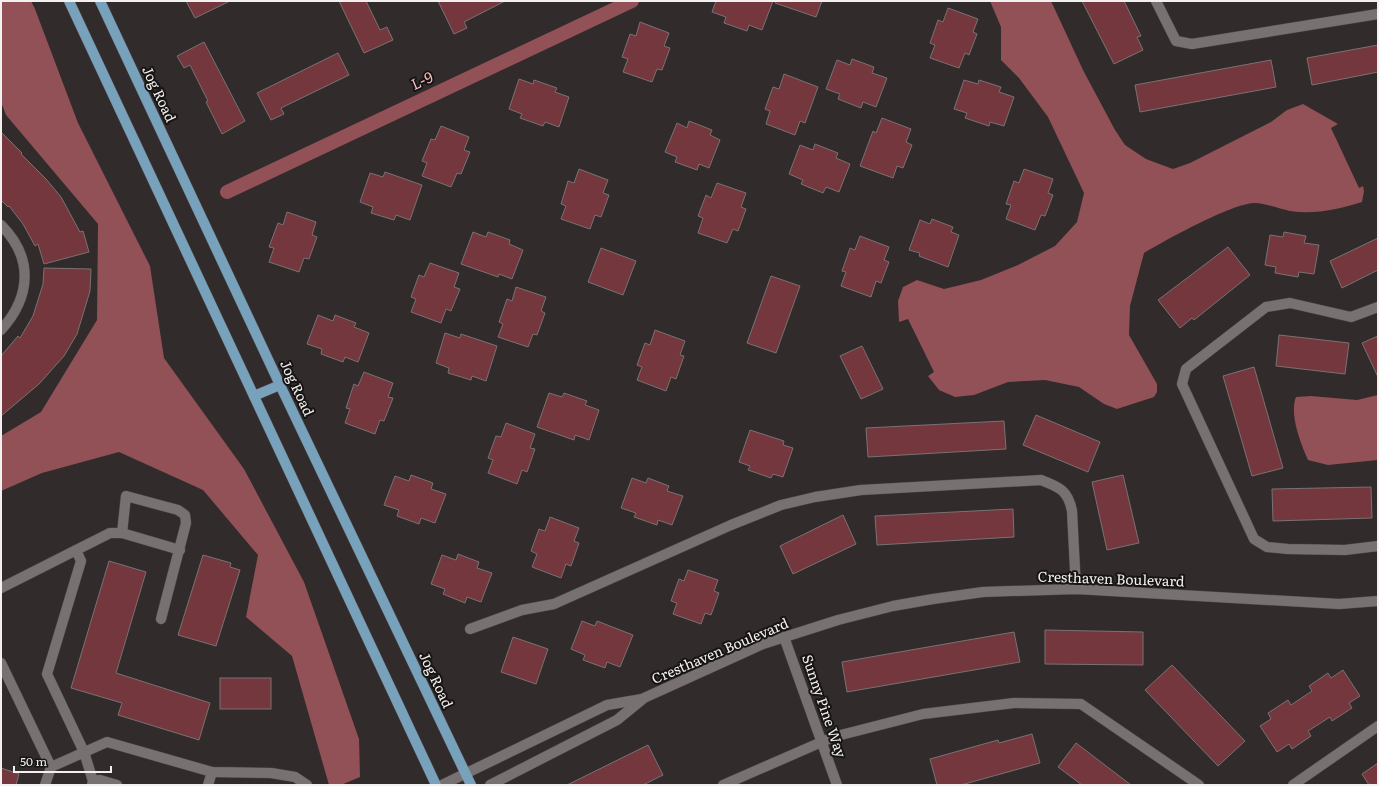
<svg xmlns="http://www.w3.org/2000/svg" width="1379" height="786" viewBox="0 0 1379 786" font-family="Literata,serif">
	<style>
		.water { fill: #915156 }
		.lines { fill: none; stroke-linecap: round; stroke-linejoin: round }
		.canal { stroke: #915156; stroke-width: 14 }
		.building { fill: #74373d; stroke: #797272 }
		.minor-casing { stroke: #4e4848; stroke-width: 11 }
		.major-casing { stroke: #4e4848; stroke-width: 11 }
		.minor { stroke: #787171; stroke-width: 10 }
		.major { stroke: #78a1bb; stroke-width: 10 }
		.labels { text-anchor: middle; stroke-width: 4; stroke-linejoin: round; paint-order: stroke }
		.street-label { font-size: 14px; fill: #f4f0f0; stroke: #171414 }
		.water-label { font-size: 15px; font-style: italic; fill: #fec1c4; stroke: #171414 }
	</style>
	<rect width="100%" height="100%" fill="#312b2b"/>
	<g class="water">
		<path d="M1 1H31L35 9 78 123 150 266 164 358 244 469 304 582 359 739 360 777 341 785H329L292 656 246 617 258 555 203 490 119 452 42 473 1 491V436L41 412 97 320 98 224 6 115 1 102Z"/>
		<path d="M990 1H1051L1083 70 1115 130 1125 145 1146 159 1173 169 1190 163 1271 122 1287 110 1303 104 1338 124 1331 128 1359 188 1363 186 1364 191 1362 202C1339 209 1314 215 1290 211 1279 209 1266 203 1254 203 1231 204 1166 240 1144 253L1130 306 1129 335 1157 384V392L1154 397 1117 409 1104 404 1079 387 1045 380 1008 382 974 395 955 397 939 390 928 376 934 372 908 319 899 322 898 301 903 287 917 280 944 289 981 280 1018 265 1055 246 1077 222 1084 193 1048 117 1019 78 1001 60V27Z"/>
		<path d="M1378 395V460L1328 465 1308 460C1301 444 1289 414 1296 397L1311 396 1357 400Z"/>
	</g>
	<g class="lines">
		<path class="canal" d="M227 192 632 1"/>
	</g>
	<g class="building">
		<path d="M186 1H230L195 18Z"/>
		<path d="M339 1H366L380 30 387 27 393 40 364 53Z"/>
		<path d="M438 1H505L464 22 467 28 454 34Z"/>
		<path d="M716 1H773L762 30 749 25 747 31 724 23 726 17 712 12Z"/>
		<path d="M776 1H822L816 17 775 3Z"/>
		<path d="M1082 1H1124L1141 36 1137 37 1143 50 1114 64Z"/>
		<path d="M948 8 978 19 973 32 977 34 969 55 965 53 959 68 930 58 935 45 930 43 938 20 943 22Z"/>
		<path d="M640 22 669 33 664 46 670 48 662 70 657 69 652 82 623 72 628 59 622 57 630 34 636 36Z"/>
		<path d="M204 42 245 121 222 134 206 102 208 101 190 65 184 68 177 56Z"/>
		<path d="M1378 45V72L1312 85 1307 58Z"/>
		<path d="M338 53 349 75 281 108 284 114 271 120 257 93Z"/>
		<path d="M852 59 874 67 872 73 887 78 876 107 863 102 861 108 838 99 840 94 826 89 837 60 850 65Z"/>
		<path d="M1271 60 1276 87 1140 112 1135 85Z"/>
		<path d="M784 74 818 87 805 123 800 121 795 135 766 124 770 111 765 109 773 87 779 89Z"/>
		<path d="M519 79 533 84 534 80 557 88 555 92 569 97 559 127 545 122 543 126 520 118 522 114 509 109Z"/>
		<path d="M964 80 978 84 979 80 1001 87 999 92 1014 97 1004 126 990 122 989 126 965 118 967 113 954 109Z"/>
		<path d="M882 118 911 129 906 142 912 145 903 168 897 166 893 178 860 166 873 131 876 133Z"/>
		<path d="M689 121 712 130 710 135 720 140 709 168 699 164 697 170 675 162 677 157 665 152 677 123 687 128Z"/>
		<path d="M441 126 469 137 464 150 470 152 461 174 457 173 451 187 422 176 427 163 422 161 431 139 435 140Z"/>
		<path d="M1 132 22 153 21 154 46 179 61 197 80 232 83 231 89 252 44 264 38 244 35 246 23 224 9 206 8 207 1 200Z"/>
		<path d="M815 144 838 153 836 158 850 164 839 192 826 187 823 193 801 184 803 180 789 174 800 145 813 150Z"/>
		<path d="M579 169 608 180 603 193 609 195 601 217 595 215 590 229 561 219 566 206 561 204 568 181 574 183Z"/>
		<path d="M1024 169 1053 179 1048 193 1053 195 1045 216 1041 215 1035 230 1006 219 1011 205 1006 204 1014 181 1019 183Z"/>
		<path d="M385 172 422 185 410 220 396 215 394 220 371 213 373 207 360 202 370 173 383 177Z"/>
		<path d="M717 183 746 193 741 207 746 209 738 231 733 229 727 243 698 233 703 218 698 216 706 195 711 198Z"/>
		<path d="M287 212 316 222 312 235 317 237 309 259 304 258 299 272 269 262 274 248 269 247 278 223 283 225Z"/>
		<path d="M932 219 953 227 951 232 959 235 948 267 919 256 920 253 909 250 920 220 930 224Z"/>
		<path d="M473 232 486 237 488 232 510 240 509 244 523 250 512 279 499 274 498 277 461 264Z"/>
		<path d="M1284 232 1306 236 1304 243 1319 245 1314 274 1299 272 1298 277 1275 273 1276 267 1265 265 1270 235 1283 237Z"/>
		<path d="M860 236 889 247 884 260 889 262 881 283 876 281 871 297 841 286 846 272 842 271 850 248 855 250Z"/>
		<path d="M1378 238V270L1342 288 1330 261Z"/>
		<path d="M1228 247 1250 275 1194 320 1192 318 1180 328 1158 300Z"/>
		<path d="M601 248 636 261 623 295 588 282Z"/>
		<path d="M430 263 459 273 454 287 460 289 451 311 446 309 441 323 411 312 416 299 411 297 419 275 424 277Z"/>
		<path d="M44 268 91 269 90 291 77 334 64 356 39 384 1 416V356L18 336 20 338 33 316 43 284Z"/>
		<path d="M771 276 800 286 776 353 747 343Z"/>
		<path d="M516 287 546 297 541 311 545 313 537 335 533 334 528 347 498 337 503 324 499 322 507 299 512 301Z"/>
		<path d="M318 315 333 321 335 315 356 323 354 327 369 333 358 362 345 357 343 362 321 354 322 349 307 344Z"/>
		<path d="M655 330 685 341 680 355 684 356 676 379 671 377 666 391 637 380 642 367 637 365 645 343 650 345Z"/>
		<path d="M445 333 460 338 461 334 497 346 486 381 472 376 471 380 448 373 449 368 436 363Z"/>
		<path d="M1279 335 1349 343 1345 374 1276 366Z"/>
		<path d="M1378 336V377L1362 343Z"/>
		<path d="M862 346 883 389 861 399 840 356Z"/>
		<path d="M1254 367 1283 468 1252 476 1223 376Z"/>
		<path d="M364 372 393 383 388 397 393 398 384 421 380 420 375 434 345 423 350 409 346 408 354 384 358 386Z"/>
		<path d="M549 393 562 397 564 393 587 401 585 405 599 410 589 440 575 435 574 440 537 427Z"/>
		<path d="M1036 415 1100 442 1088 472 1023 445Z"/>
		<path d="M1004 421 1006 449 868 457 866 428Z"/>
		<path d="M506 423 535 434 530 448 535 449 527 472 522 470 517 484 488 473 493 460 488 458 496 436 501 437Z"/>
		<path d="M750 430 784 441 783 445 793 448 783 477 773 474 771 478 748 470 750 466 739 462Z"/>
		<path d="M411 475 433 483 431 489 446 494 435 523 421 518 419 524 397 516 399 510 384 505 395 476 409 481Z"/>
		<path d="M1123 475 1139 543 1107 550 1092 482Z"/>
		<path d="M632 478 646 483 648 478 669 486 667 491 683 496 672 525 658 520 657 525 634 517 636 513 621 508Z"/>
		<path d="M1371 487 1372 518 1273 521 1272 489Z"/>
		<path d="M1013 509 1014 537 877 545 875 516Z"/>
		<path d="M843 515 856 544 793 574 780 546Z"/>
		<path d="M550 517 579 528 574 541 579 543 571 566 566 564 561 578 532 567 537 554 531 551 539 529 545 531Z"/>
		<path d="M458 554 479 562 477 568 492 573 481 602 467 597 465 603 443 594 445 589 431 584 442 555 456 560Z"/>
		<path d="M203 555 231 563 230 567 240 570 216 646 178 635Z"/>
		<path d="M109 561 146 572 116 673 210 703 199 740 118 715 122 703 71 688Z"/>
		<path d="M688 570 718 580 714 591 719 593 711 615 705 613 701 624 673 614 677 603 671 601 679 579 684 581Z"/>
		<path d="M582 621 595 626 597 621 633 635 620 667 607 662 605 668 583 660 585 655 571 649Z"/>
		<path d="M1045 630 1143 632V665L1045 664Z"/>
		<path d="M1014 632 1020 662 847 692 842 662Z"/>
		<path d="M513 637 548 649 536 684 501 672Z"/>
		<path d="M1172 665 1245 741 1218 766 1145 690Z"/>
		<path d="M1343 670 1360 696 1349 703 1352 708 1332 721 1330 717 1308 731 1311 736 1292 749 1289 744 1277 752 1260 726 1271 719 1268 713 1288 700 1291 705 1312 691 1309 686 1328 673 1331 678Z"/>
		<rect x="220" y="678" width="51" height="31"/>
		<path d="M1032 734 1040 763 961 785H937L930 759 998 740 999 743Z"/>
		<path d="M1076 743 1131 785H1082L1058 767Z"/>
		<path d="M648 745 663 775 643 785H567Z"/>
		<path d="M1378 763V785H1369L1362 774Z"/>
		<path d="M1 768 19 774 16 785H1Z"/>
	</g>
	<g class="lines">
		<g class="minor-casing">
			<g id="minor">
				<path d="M1156 1 1176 41 1192 44 1378 14"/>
				<path d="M1 225C34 258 31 297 1 330"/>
				<path d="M1378 307 1351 317 1290 303 1266 307 1186 369 1182 384 1254 539 1267 547 1288 549 1345 550 1378 546"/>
				<path d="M122 533 126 496 178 510 185 515 186 523 161 619"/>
				<path d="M76 550 81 561 47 674 84 752 93 781 92 785"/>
				<path d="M1 588 110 533H122L180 550"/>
				<path d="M470 629 522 610 554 604 731 525 781 505 815 497 861 490 1041 480C1059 487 1068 490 1072 511L1076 589"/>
				<path d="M784 637 837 785"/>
				<path d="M1 663 51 767"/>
				<path d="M93 781 100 780 117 785"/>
				<path d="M45 785 51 767 107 742 212 772 271 773 295 777 307 785"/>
				<path d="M208 785 212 772"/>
				<path d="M442 785 607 705 642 699"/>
				<path d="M490 785 617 720 644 698 763 644 838 620 893 606 933 599 983 592 1076 589 1339 604 1378 601"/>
				<path d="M723 785 833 737 923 714 1014 703 1081 704 1199 785"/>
				<path d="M1293 785 1378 726"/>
			</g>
		</g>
		<g class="major-casing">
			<g id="major">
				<path d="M69 1 436 785"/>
				<path d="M100 1 280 385 471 785"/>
				<path d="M254 396 280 385"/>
			</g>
		</g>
		<use href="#minor" class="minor"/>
		<use href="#major" class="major"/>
	</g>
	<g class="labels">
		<g class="street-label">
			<text transform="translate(159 94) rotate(65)" y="5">Jog Road</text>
			<text transform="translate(297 388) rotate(65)" y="5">Jog Road</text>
			<text transform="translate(1111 579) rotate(2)" y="5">Cresthaven Boulevard</text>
			<text transform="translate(720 651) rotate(-23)" y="5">Cresthaven Boulevard</text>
			<text transform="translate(436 680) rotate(65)" y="5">Jog Road</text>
			<text transform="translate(824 706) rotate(71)" y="5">Sunny Pine Way</text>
		</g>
		<g class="water-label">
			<text transform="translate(422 81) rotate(-25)" y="5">L-9</text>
		</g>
	</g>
	<rect width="1379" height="786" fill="none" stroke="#f4f0f0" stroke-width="4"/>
	<path d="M14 766v6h97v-6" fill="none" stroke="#f4f0f0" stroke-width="2"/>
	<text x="20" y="766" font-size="12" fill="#f4f0f0" stroke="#171414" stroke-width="3" paint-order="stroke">50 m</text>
</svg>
